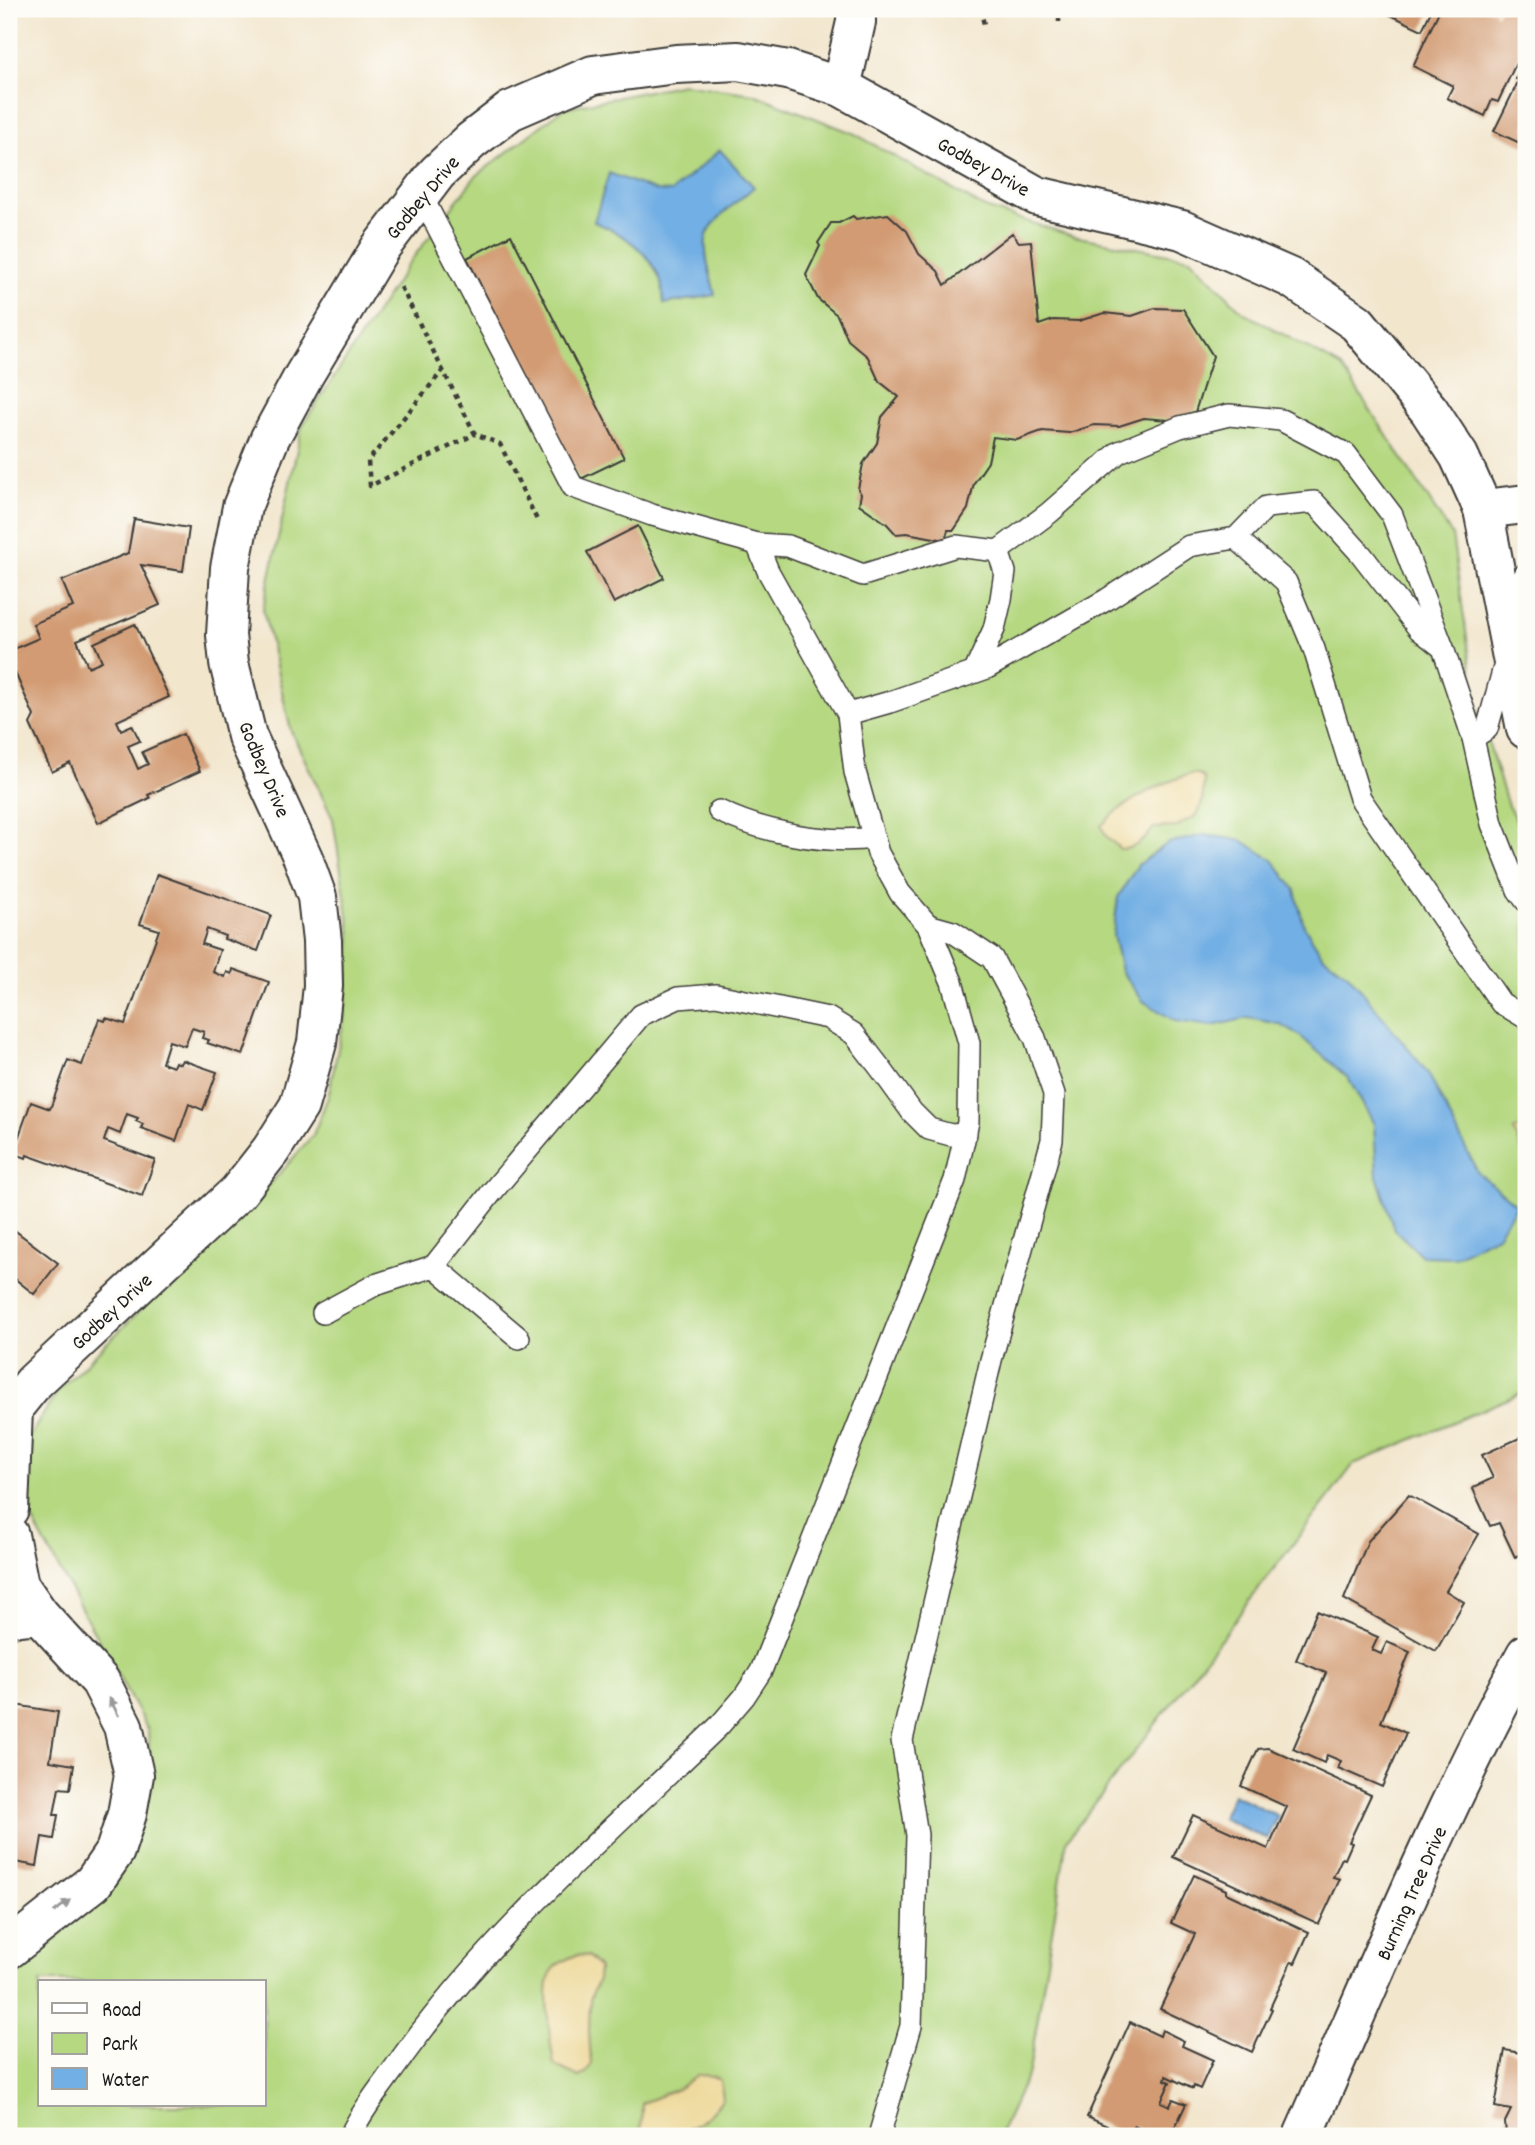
<svg xmlns="http://www.w3.org/2000/svg" width="1535" height="2145" viewBox="0 0 1535 2145" font-family="Dekko,sans-serif">
	<style>
		.green { fill: #b5d881; stroke: #687a4e; stroke-width: 2; fill-rule: evenodd }
		.sand { fill: #eeda9e; stroke: #857b5d; stroke-width: 2 }
		.water { fill: #72afe4; stroke: #476680; stroke-width: 2 }
		.building { fill: #d29b73 }
		.lines { fill: none; stroke-linecap: round; stroke-linejoin: round }
		.lane-casing { stroke: #3c3a37; stroke-width: 24 }
		.street-casing { stroke: #3c3a37; stroke-width: 42 }
		.path { stroke: #3c3a37; stroke-width: 4.5; stroke-dasharray: 5 5; stroke-linecap: butt }
		.lane { stroke: #fff; stroke-width: 21 }
		.street { stroke: #fff; stroke-width: 38 }
		.oneway { fill: #999 }
		.labels { text-anchor: middle; stroke-width: 6; stroke-linejoin: round; paint-order: stroke }
		.street-label { font-size: 21px; fill: #1c1c1c; stroke: #fdfcf7 }
	</style>
	<rect width="100%" height="100%" fill="#fdfcf7"/>
	<filter id="ink" filterUnits="userSpaceOnUse"><feTurbulence type="fractalNoise" baseFrequency=".0143" numOctaves="2"/><feDisplacementMap in="SourceGraphic" scale="14" xChannelSelector="R" yChannelSelector="G"/><feConvolveMatrix kernelMatrix="1 2 1 2 8 2 1 2 1" color-interpolation-filters="sRGB"/></filter>
	<filter id="wash" filterUnits="userSpaceOnUse"><feTurbulence type="fractalNoise" baseFrequency=".00686" numOctaves="4" result="noise"/><feDisplacementMap in="SourceGraphic" scale="28" xChannelSelector="R" yChannelSelector="G"/><feGaussianBlur stdDeviation="1.57" result="paint"/><feColorMatrix in="noise" values="0 0 0 0 0 0 0 0 0 0 0 0 0 0 0 0 0 1.4 0 .05"/><feComposite in="paint" operator="in"/></filter>
	<g filter="url(#wash)">
		<rect width="100%" height="100%" fill="#f2e6cd"/>
		<path class="green" d="M683 84 754 94 855 134 985 208 1073 236 1190 258 1243 312 1342 367 1452 535 1477 707 1508 806 1526 837V1391L1354 1464 1067 1840 1029 2072 999 2136H9V1977L33 1958 104 1894 151 1786 148 1730 19 1496 29 1437 58 1391 282 1171 313 1135 328 1097 344 1019 351 935 333 819 291 731 263 609 302 426 409 263 475 177 564 108ZM40 1982H264V2105H40Z"/>
		<g class="sand">
			<path d="M1190 774H1199L1204 779C1203 792 1204 812 1192 818 1185 821 1182 822 1177 827L1153 828C1145 841 1135 849 1120 849L1106 836 1101 826C1125 800 1157 785 1190 774Z"/>
			<path d="M1526 1127V1161L1514 1130Z"/>
			<path d="M577 1955 588 1956 599 1968 598 1979 590 2000 589 2031 591 2064 587 2072 579 2077 554 2065C551 2048 542 1986 551 1973 558 1962 566 1959 577 1955Z"/>
			<path d="M698 2075 712 2076 720 2080 723 2097C714 2114 693 2129 675 2135 665 2139 651 2136 641 2136L642 2103 677 2089Z"/>
		</g>
		<g class="water">
			<path d="M720 150 754 187C741 199 707 223 706 240 704 258 712 278 715 295L664 304C663 297 663 289 661 282 650 251 623 233 594 222L609 173 656 191 671 192Z"/>
			<path d="M1204 835 1241 840 1273 860 1295 890 1304 926 1322 955 1349 975 1428 1073 1478 1173 1517 1205 1497 1235 1454 1257 1422 1256 1394 1229 1377 1176 1374 1124 1348 1078 1300 1036 1279 1024 1248 1018 1212 1026 1175 1021 1143 1001 1121 971 1113 935 1118 897 1138 865 1168 843Z"/>
			<path d="M1233 1794 1278 1816 1267 1839 1222 1818Z"/>
		</g>
		<g id="blocks">
			<g class="building">
				<path d="M1378 9H1432L1422 30Z"/>
				<path d="M1440 9H1496L1494 13 1497 15 1499 9H1526V47L1524 46 1498 102 1492 100 1485 116 1447 98 1453 86 1413 66Z"/>
				<path d="M1526 58V146L1494 131 1519 80 1516 79Z"/>
				<path d="M888 214 907 231 919 254 938 271 945 285 1012 233 1019 242 1031 241 1039 325 1053 320 1079 321 1104 313 1132 316 1155 308 1183 309 1213 356 1195 412 1169 420 1144 418 1119 426 1094 425 1069 433 1042 431 1017 440 993 437 988 462 974 483 968 509 954 530H948L945 540 907 533 896 534 887 524 859 504 861 494 858 489 863 464 877 443 882 417 899 397 879 381 868 357 848 340 837 315 818 299 806 275 820 246 818 243 831 223H839L853 216 856 219Z"/>
				<path d="M511 235 624 458 583 478 578 477 467 258Z"/>
				<path d="M134 519 189 528 183 571 141 565 160 605 77 640 88 667 102 661 94 643 135 624 169 697 117 721 121 730 132 725 140 741 128 746 138 769 148 764 142 752 183 734 200 771 148 795 150 798 98 823 70 763 52 772 30 724 34 716 9 659V651L39 638 33 624 73 607 62 581 128 553Z"/>
				<path d="M638 526 664 578 614 603 587 552Z"/>
				<path d="M157 874 271 915 258 951 224 939 225 936 207 929 202 944 220 950 213 972 225 977 227 972 232 974 233 969 269 982 243 1055 207 1043 209 1040 202 1038 204 1032 192 1028 185 1046 169 1041 162 1063 173 1067 175 1062 180 1064 182 1060 217 1072 203 1110 189 1104 176 1141 141 1128 143 1124 136 1121 138 1118 127 1114 120 1134 108 1129 104 1141 155 1160 142 1196 27 1155 26 1158 13 1153 31 1102 50 1109 68 1060 82 1065 99 1019 105 1021 106 1018 125 1024 159 930 140 924Z"/>
				<path d="M9 1226 58 1263 34 1294 9 1274Z"/>
				<path d="M1526 1435V1551L1515 1557 1499 1523 1490 1526 1473 1489 1474 1487 1493 1478 1482 1455Z"/>
				<path d="M1409 1495 1479 1534 1446 1591 1464 1602 1436 1651 1344 1599 1368 1541Z"/>
				<path d="M1317 1611 1378 1637 1372 1650 1381 1654 1387 1642 1410 1652 1381 1722 1406 1733 1382 1787 1338 1768 1341 1761 1327 1755 1324 1763 1293 1749 1326 1673 1296 1660Z"/>
				<path d="M9 1704 58 1712 50 1761 74 1765 70 1789 59 1788 54 1815H58L54 1839 42 1837 37 1866 9 1861Z"/>
				<path d="M1268 1748 1371 1795 1349 1842 1352 1843 1345 1859 1342 1858 1333 1877 1340 1879 1319 1924 1173 1857 1193 1815 1268 1849 1287 1807 1241 1786 1258 1749Z"/>
				<path d="M1194 1875 1226 1890V1893L1309 1932 1295 1963 1291 1962 1270 2008 1272 2009 1252 2052 1160 2009 1195 1934 1171 1923Z"/>
				<path d="M1130 2022 1160 2036 1162 2030 1184 2041 1182 2046 1213 2060 1200 2089 1194 2086 1193 2089 1166 2076 1165 2080 1170 2082 1161 2102 1170 2106 1173 2099 1186 2104 1171 2136H1144L1147 2132 1134 2126 1129 2136 1087 2117Z"/>
				<path d="M1505 2050 1526 2054V2136H1506L1505 2122 1511 2110 1495 2107Z"/>
			</g>
		</g>
	</g>
	<g filter="url(#ink)">
		<use href="#blocks" fill-opacity="0" stroke="#3c3a37" stroke-width="2"/>
		<g class="lines">
			<g class="lane-casing">
				<g id="lane">
					<path d="M421 195 573 487 652 515 757 544"/>
					<path d="M1236 538 1286 582 1314 649 1360 798 1501 1003 1526 1018"/>
					<path d="M998 551 1049 513 1119 452 1180 427 1229 415 1281 420 1346 454 1392 515 1443 648"/>
					<path d="M1514 618 1520 586 1526 573"/>
					<path d="M848 714 890 702 987 668 1106 600 1189 546 1236 538 1266 507 1314 502 1361 554 1419 629 1443 648 1473 738 1492 824 1518 890 1526 901"/>
					<path d="M1473 738 1487 729 1506 660"/>
					<path d="M719 811C765 833 823 844 874 838"/>
					<path d="M434 1266 492 1192 641 1015 678 998 716 995 828 1018 854 1034 881 1069 912 1112 929 1129 951 1135 966 1134"/>
					<path d="M323 1313 375 1285 434 1266 519 1338"/>
					<path d="M350 2136C363 2108 385 2082 403 2056 492 1933 610 1831 719 1726L744 1697 761 1671 955 1180 968 1122 969 1043 952 982 928 925 900 893 878 853 855 772 848 714 768 571 757 544 788 546 863 575 956 546 998 551 1005 572 1001 599 994 629 975 671"/>
					<path d="M879 2136 911 2026 917 1835 902 1740 991 1360 1052 1140 1054 1094 1035 1038 992 958 953 932 928 925"/>
				</g>
			</g>
			<g class="street-casing">
				<g id="street">
					<path d="M841 87 856 22V9"/>
					<path d="M1483 509 1526 504"/>
					<path d="M9 1413 34 1382 238 1192 271 1150 299 1106 317 1043 323 986 322 941 317 897 303 858 247 736 229 663 226 635 230 568 242 507 270 438 304 375 380 248 437 173 471 141 510 111 593 75 676 64 738 61 788 70 841 87 1037 196 1182 230 1291 278 1357 323 1429 410 1459 456 1483 509 1526 729"/>
					<path d="M9 1509 13 1410"/>
					<path d="M9 1535 19 1585 39 1614"/>
					<path d="M9 1617 39 1614 100 1681 123 1726 134 1775 127 1814 115 1851 93 1883 9 1949"/>
					<path d="M1303 2136C1374 1975 1441 1809 1526 1654"/>
				</g>
			</g>
			<g class="path">
				<path d="M980 9 984 24"/>
				<path d="M1059 9V22"/>
				<path d="M401 287 475 434 500 444 537 520"/>
				<path d="M444 369 368 461 370 486 475 434"/>
			</g>
			<use href="#lane" class="lane"/>
			<use href="#street" class="street"/>
		</g>
		<defs><path id="oneway-solid" d="M-6-.8H1V-3.2L6.5 0L1 3.2V.8H-6Z" transform="scale(1.75)"/></defs>
		<g class="oneway">
			<use href="#oneway-solid" transform="translate(114 1707) rotate(-117)"/>
			<use href="#oneway-solid" transform="translate(62 1906) rotate(-37)"/>
		</g>
	</g>
	<g class="labels">
		<g class="street-label">
			<text transform="translate(984 166) rotate(29)" y="7">Godbey Drive</text>
			<text transform="translate(422 197) rotate(-50)" y="7">Godbey Drive</text>
			<text transform="translate(265 769) rotate(67)" y="7">Godbey Drive</text>
			<text transform="translate(111 1311) rotate(-43)" y="7">Godbey Drive</text>
			<text transform="translate(1411 1893) rotate(-66)" y="7">Burning Tree Drive</text>
		</g>
	</g>
	<rect width="1535" height="2145" fill="none" stroke="#fdfcf7" stroke-width="35"/>
	<rect x="38" y="1980" width="228" height="126" fill="#fdfcf7" stroke="#a3a29f" stroke-width="2"/>
	<rect x="52" y="2003" width="35" height="10" fill="#ffffff" stroke="#a3a29f" stroke-width="2"/>
	<text x="102" y="2016" font-size="21" fill="#1c1c1c">Road</text>
	<rect x="52" y="2033" width="35" height="21" fill="#b5d881" stroke="#a3a29f" stroke-width="2"/>
	<text x="102" y="2050" font-size="21" fill="#1c1c1c">Park</text>
	<rect x="52" y="2068" width="35" height="21" fill="#72afe4" stroke="#a3a29f" stroke-width="2"/>
	<text x="102" y="2086" font-size="21" fill="#1c1c1c">Water</text>
</svg>
